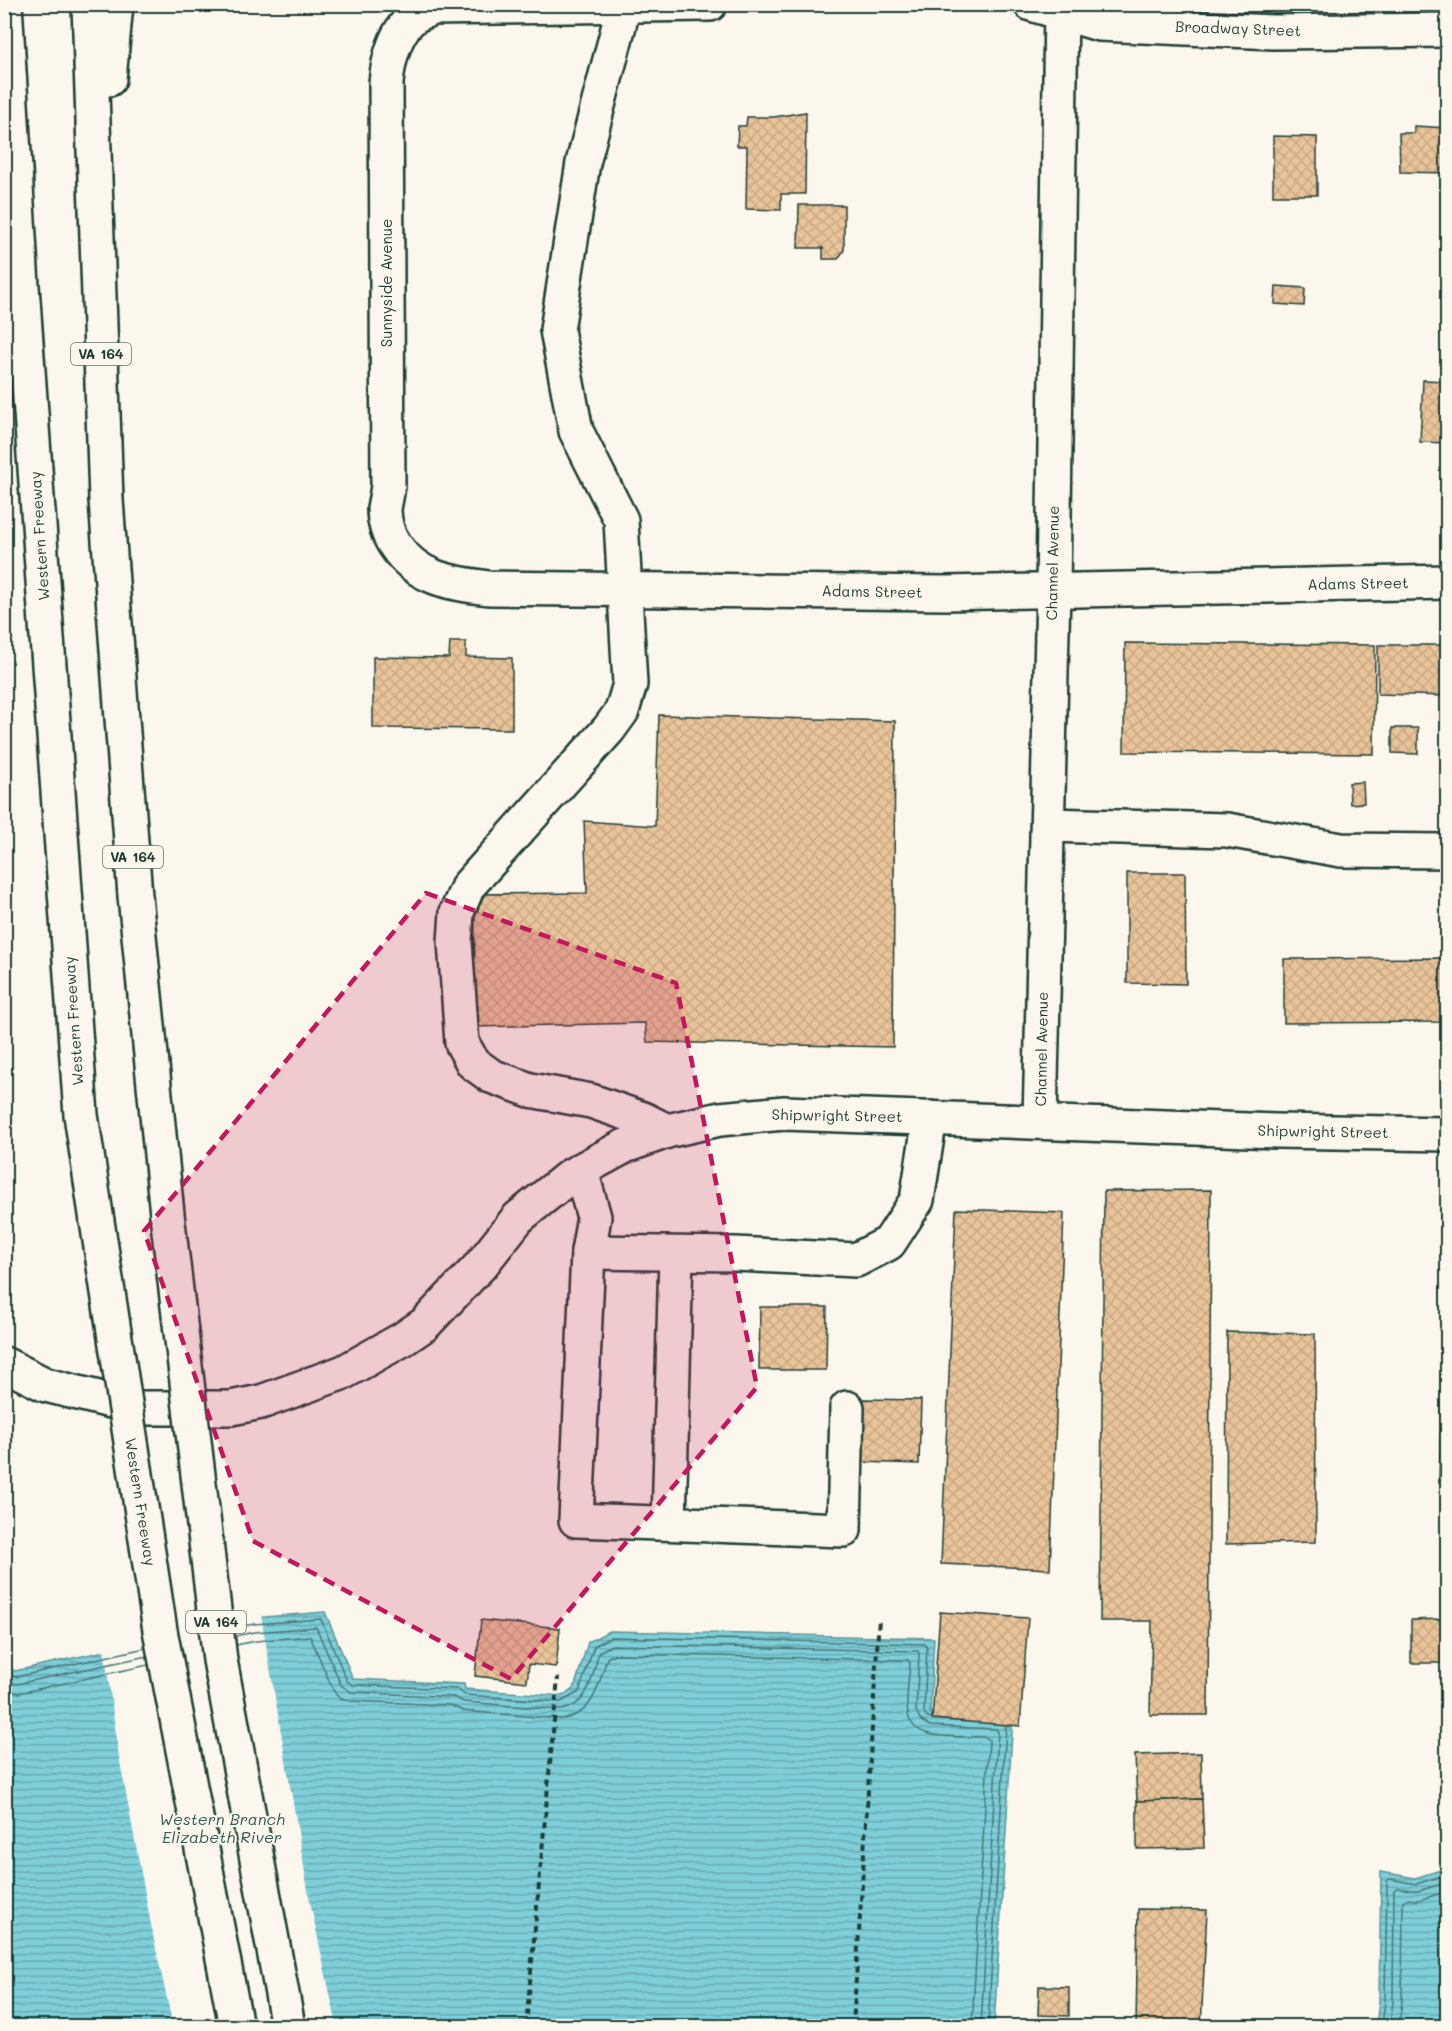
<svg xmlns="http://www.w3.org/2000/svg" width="1452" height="2031" viewBox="0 0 1452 2031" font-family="Mali,sans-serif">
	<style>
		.water { fill: url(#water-rules); stroke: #599598; stroke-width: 1.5 }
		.pier { fill: #fbf7ec }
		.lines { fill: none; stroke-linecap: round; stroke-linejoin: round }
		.shore { stroke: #457776; stroke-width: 1.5 }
		.building { fill: url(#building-cross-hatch); stroke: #1f3d34; stroke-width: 1.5 }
		.minor-casing { stroke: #1f3d34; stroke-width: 38 }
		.highway-casing { stroke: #1f3d34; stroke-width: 38 }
		.path { stroke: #1f3d34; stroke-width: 4; stroke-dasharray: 6 4.5; stroke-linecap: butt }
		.minor { stroke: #fbf7ec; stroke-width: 33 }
		.highway { stroke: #fbf7ec; stroke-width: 33 }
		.highway-bridge-casing { stroke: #1f3d34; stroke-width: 38; stroke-linecap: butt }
		.highway-bridge { stroke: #fbf7ec; stroke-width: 33 }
		.marked { fill: #c2185b; fill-opacity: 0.2; stroke: #c2185b; stroke-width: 4.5; stroke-dasharray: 12 8; stroke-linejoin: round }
		.labels { text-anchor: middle; stroke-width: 4.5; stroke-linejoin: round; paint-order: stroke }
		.shield { fill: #fbf7ec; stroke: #61756b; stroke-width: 1.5 }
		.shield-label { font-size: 14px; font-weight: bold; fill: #1f3d34 }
		.street-label { font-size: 15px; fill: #1f3d34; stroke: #fbf7ec }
		.water-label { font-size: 16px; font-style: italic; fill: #325a55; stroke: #fbf7ec }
	</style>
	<defs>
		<pattern id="water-rules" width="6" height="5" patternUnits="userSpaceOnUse" patternTransform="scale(1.5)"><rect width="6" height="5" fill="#7fcfda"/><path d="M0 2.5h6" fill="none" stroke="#67a9b2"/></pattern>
		<pattern id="building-cross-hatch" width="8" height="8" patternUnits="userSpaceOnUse" patternTransform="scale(1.5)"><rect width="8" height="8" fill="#e9c399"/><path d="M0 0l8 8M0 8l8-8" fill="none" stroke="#c7a884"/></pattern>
	</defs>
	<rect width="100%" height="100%" fill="#fbf7ec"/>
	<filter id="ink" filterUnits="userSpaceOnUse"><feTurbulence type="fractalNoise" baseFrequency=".0167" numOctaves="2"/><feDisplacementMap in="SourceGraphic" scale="12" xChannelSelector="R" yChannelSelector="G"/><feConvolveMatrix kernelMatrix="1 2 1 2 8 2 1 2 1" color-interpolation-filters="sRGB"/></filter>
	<g filter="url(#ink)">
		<g class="water">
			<path d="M325 1612 353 1679 464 1684 465 1689 562 1696 574 1689 588 1642 609 1631 934 1638 930 1712 1013 1716 994 2026H5L4 1666 15 1671 253 1618Z"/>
			<path d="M1447 1868V2026H1376L1379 2001 1381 1872 1415 1878Z"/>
		</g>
		<path class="pier" d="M252 1615H261L310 1902 337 2026H173L154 1940 119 1757 104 1648Z"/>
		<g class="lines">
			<g class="shore">
				<path d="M234 1628 254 1624 321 1619 347 1681 353 1685 457 1689 465 1695 561 1702 579 1692 594 1646 611 1637 925 1644 927 1647 924 1712 926 1716 931 1718"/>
				<path d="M235 1636 255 1632 316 1627 341 1685 351 1692 453 1697 464 1702 561 1710C590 1706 592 1675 599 1652L612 1645 918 1651 919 1654 916 1711 921 1721 930 1726 996 1729 998 1732 981 2026"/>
				<path d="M236 1645 256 1641 310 1636 333 1690 339 1697 350 1701 450 1705 463 1711 561 1719C594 1716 599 1684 607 1658L615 1654 908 1660 910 1663C909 1679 905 1698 908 1714 912 1743 964 1736 986 1737L989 1740 972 2026"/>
				<path d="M4 1673 16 1677 145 1648"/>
				<path d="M4 1681 17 1684 147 1656"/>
				<path d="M4 1691 19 1693 148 1665"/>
				<path d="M988 2026 1006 1726"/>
				<path d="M1382 2026 1385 2001 1387 1881 1390 1879 1416 1884 1448 1874"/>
				<path d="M1390 2026 1393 2001 1394 1890 1397 1888 1418 1891 1448 1882"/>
				<path d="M1399 2026 1402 2001 1403 1901 1406 1899 1419 1900 1448 1891"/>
			</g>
		</g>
		<g class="building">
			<path d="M806 112 805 194H781V210L746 209 747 146H737L738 126H746L747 117H774Z"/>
			<path d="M1414 126 1448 128V173L1400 172 1399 133H1414Z"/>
			<path d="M1273 136 1317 137V195H1273Z"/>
			<path d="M799 205H844V250L838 259H823V248H798Z"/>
			<path d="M1276 286 1305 288 1304 306 1275 304Z"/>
			<path d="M1423 380 1448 381V443L1420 442Z"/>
			<path d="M450 642H466V657L512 658V729L373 728V657L449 658Z"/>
			<path d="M1125 643 1375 645 1374 754 1124 752Z"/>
			<path d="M1378 645H1448V696L1378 694Z"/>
			<path d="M659 715 895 721 893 1047 647 1042 645 1023 474 1027 475 894 587 893 584 821 655 826Z"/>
			<path d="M1392 728H1418V754L1392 753Z"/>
			<path d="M1363 782 1364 803 1350 804 1349 783Z"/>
			<path d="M1127 873H1185L1186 984 1127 983Z"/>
			<path d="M1448 958V1022L1284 1023V959Z"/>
			<path d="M1211 1190 1208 1715H1150L1152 1621H1100L1104 1191Z"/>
			<path d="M956 1209 1064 1213 1050 1569 941 1564Z"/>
			<path d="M760 1307H827L826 1370H759Z"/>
			<path d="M1227 1332 1315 1334 1316 1542 1226 1544Z"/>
			<path d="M1442 1389H1448V1483L1439 1482Z"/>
			<path d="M864 1399 921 1400 919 1464 862 1462Z"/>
			<path d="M940 1612 1028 1618 1020 1726 932 1719Z"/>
			<path d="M1442 1619V1663H1411V1620Z"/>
			<path d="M481 1620 560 1628 556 1667 529 1664 527 1682 475 1676Z"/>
			<path d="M1201 1753 1202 1799 1137 1801 1135 1755Z"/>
			<path d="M1202 1799 1204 1848 1137 1849V1801Z"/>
			<path d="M1138 1909 1207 1910 1201 2026H1136Z"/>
			<path d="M1039 1986 1069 1987V2016L1038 2015Z"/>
		</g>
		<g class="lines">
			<g class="minor-casing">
				<g id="minor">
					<path d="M710 4 433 8C427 11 420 13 415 16 395 30 388 61 386 83L388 486C387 494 385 502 384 509 384 521 388 535 395 545 417 579 451 583 489 588L946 593 1448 582"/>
					<path d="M1031 4 1099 24 1273 32 1448 30"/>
					<path d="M624 6 583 163 557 330 576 431 621 520 630 684 622 711 609 729 468 886 457 912 455 942 462 1043 473 1063 491 1076 530 1090 591 1101 643 1119 667 1131"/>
					<path d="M1048 825 1227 830 1341 850 1448 851"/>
					<path d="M1040 1121 1053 591 1061 4"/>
					<path d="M581 1171 594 1217 588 1252 576 1520 844 1530 847 1408"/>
					<path d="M588 1252 735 1254 856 1260 889 1243 917 1200 930 1118"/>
					<path d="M4 1364 46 1385 139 1408H231L261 1402 344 1372 403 1339 425 1324 481 1265 518 1218 570 1176 625 1146 667 1131 720 1119 784 1113 1276 1131 1448 1134"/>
					<path d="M669 1523 676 1254"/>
				</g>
			</g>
			<g class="highway-casing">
				<g id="highway">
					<path d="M5 4 22 286 81 1115 97 1221"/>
					<path d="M89 4 106 500 135 896 167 1214"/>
					<path d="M109 79 116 4"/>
				</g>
			</g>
			<g class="path">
				<path d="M526 2026 558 1677"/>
				<path d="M853 2026 879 1618"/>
			</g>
			<use href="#minor" class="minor"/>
			<use href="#highway" class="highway"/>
			<g class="highway-bridge-casing">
				<g id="highway-bridge">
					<path d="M167 1214 220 1660 288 2026"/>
					<path d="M97 1221 160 1630 236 2026"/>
				</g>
			</g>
			<use href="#highway-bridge" class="highway-bridge"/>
		</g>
	</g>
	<path class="marked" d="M426 893 676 983 757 1387 511 1679 253 1541 144 1231Z"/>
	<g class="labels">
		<g class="shield">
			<rect x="71" y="343" width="60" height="22" rx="4.5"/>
			<rect x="103" y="846" width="60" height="22" rx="4.5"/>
			<rect x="186" y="1611" width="60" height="22" rx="4.5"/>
		</g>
		<g class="shield-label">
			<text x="101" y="359">VA 164</text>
			<text x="133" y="862">VA 164</text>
			<text x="216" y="1627">VA 164</text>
		</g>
		<g class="street-label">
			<text transform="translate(1238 29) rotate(2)" y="5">Broadway Street</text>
			<text transform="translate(387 283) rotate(-90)" y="5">Sunnyside Avenue</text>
			<text transform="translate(40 536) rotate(-94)" y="5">Western Freeway</text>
			<text transform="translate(1053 563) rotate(-89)" y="5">Channel Avenue</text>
			<text transform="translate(1358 584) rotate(-1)" y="5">Adams Street</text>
			<text transform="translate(872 592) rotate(1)" y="5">Adams Street</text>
			<text transform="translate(74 1021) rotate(-94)" y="5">Western Freeway</text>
			<text transform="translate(1042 1049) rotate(-89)" y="5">Channel Avenue</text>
			<text transform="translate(837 1116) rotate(1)" y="5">Shipwright Street</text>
			<text transform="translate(1323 1132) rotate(1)" y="5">Shipwright Street</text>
			<text transform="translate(140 1502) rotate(81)" y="5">Western Freeway</text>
		</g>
		<g class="water-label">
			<text x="222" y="1825">Western Branch<tspan x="222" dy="18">Elizabeth River</tspan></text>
		</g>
	</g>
	<rect width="1452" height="2031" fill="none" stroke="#fbf7ec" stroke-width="24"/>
	<rect x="12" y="12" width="1428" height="2007" fill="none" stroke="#1f3d34" stroke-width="2" filter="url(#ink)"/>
</svg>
